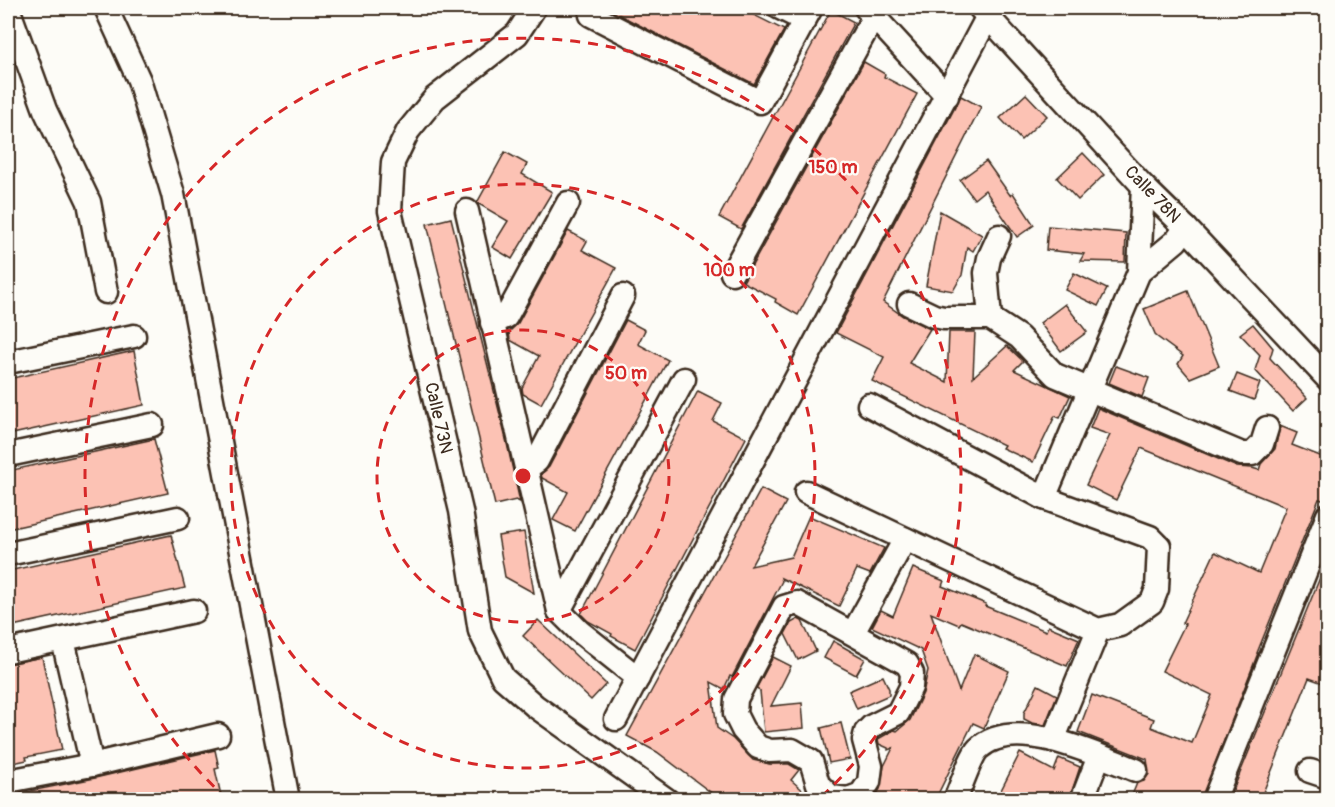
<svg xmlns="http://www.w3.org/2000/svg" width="1335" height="807" viewBox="0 0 1335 807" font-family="Pangolin,sans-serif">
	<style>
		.building { fill: #fcc2b4; stroke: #3b2a1e; stroke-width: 1.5 }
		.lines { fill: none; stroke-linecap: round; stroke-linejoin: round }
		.street-casing { stroke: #3b2a1e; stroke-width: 27 }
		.street { stroke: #fdfcf7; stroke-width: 22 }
		.ring { fill: none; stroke: #d62828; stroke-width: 3; stroke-dasharray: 10 8 }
		.labels { text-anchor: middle; stroke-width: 4.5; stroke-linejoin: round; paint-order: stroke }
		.street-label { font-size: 18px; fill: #3b2a1e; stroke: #fdfcf7 }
		.centre { fill: #d62828; stroke: #fdfcf7; stroke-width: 3 }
		.ring-label { font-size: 18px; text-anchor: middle; font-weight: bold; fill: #d62828; stroke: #fdfcf7; stroke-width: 4.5; stroke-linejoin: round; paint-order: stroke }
	</style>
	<rect width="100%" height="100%" fill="#fdfcf7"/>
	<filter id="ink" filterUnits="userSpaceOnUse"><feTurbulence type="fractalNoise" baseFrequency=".0167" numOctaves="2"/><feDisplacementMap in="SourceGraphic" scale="12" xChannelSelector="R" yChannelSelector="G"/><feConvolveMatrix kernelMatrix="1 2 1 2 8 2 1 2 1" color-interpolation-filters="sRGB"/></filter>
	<g filter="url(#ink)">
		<g class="building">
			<path d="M606 8H740L784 30 754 84Z"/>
			<path d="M831 10 854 22 741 229 719 217Z"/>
			<path d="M864 62 885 74 884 77 917 94 798 315 775 302 776 299 743 282Z"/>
			<path d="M1026 94 1047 116 1021 140 1000 118Z"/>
			<path d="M961 96 981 107 883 302 903 316 930 329 909 363 947 382 949 332H975L973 377 1007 346 1023 361 1014 370 1070 396 1060 418 1055 416 1033 462 1002 448 1004 445 872 381 884 357 836 333Z"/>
			<path d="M505 152 527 164 522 174 552 192 512 259 492 247 508 221 477 203Z"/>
			<path d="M1083 153 1104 175 1078 200 1057 178Z"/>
			<path d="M986 161 1010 195 1013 193 1034 225 1017 237 985 190 974 199 960 180Z"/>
			<path d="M940 211 982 235 973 251 967 247 962 275 953 291 926 286Z"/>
			<path d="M451 218 506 439 520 502 516 500 495 505 427 224Z"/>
			<path d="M1048 226 1126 233 1125 262 1080 261 1084 254 1046 250Z"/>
			<path d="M568 231 587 241 582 250 616 268 541 404 523 394 522 388 539 356 510 340 509 332 518 323Z"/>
			<path d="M1074 273 1107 289 1098 306 1065 290Z"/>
			<path d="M1188 291 1219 366 1190 378 1178 364 1183 356 1156 336 1144 309Z"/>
			<path d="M1065 304 1087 332 1061 351 1040 323Z"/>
			<path d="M626 320 645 330 638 344 668 360 575 531 553 520 568 492 542 478 541 474 549 467Z"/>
			<path d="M1253 324 1273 348 1270 358 1307 398 1293 411 1255 370 1260 355 1240 334Z"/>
			<path d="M134 351 144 405 8 435V379Z"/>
			<path d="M1116 366 1149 378 1142 397 1109 383Z"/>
			<path d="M1237 374 1260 383 1254 400 1230 391Z"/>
			<path d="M698 391 722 403 713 421 746 438 635 649 611 636 612 634 588 621 581 614Z"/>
			<path d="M1098 408 1237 467 1252 468 1259 470 1261 464 1275 449 1280 426 1297 433 1292 445 1328 459V502L1319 499 1257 653H1258L1201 800H1130L1137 783 1144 781 1149 774 1147 759 1078 732 1092 695 1154 719 1151 727 1192 743 1212 695 1162 671 1185 624 1182 623 1215 552 1259 573 1286 507 1141 448 1116 500 1086 485 1110 435 1090 428Z"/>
			<path d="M154 439 168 493 8 529V471Z"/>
			<path d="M761 489 786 502 751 566 791 557 809 516 884 548 870 574 857 569 839 606 781 578 782 581 732 677 730 676 724 689 711 682 717 728 733 739 753 760 770 764H789L799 770 791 780 814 800H721L657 752 627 736Z"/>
			<path d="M524 532 534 593 505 577 498 536Z"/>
			<path d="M171 535 185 588 8 627V571Z"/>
			<path d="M1328 558V685L1309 678 1260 800H1229Z"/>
			<path d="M913 568 944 581 942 586 986 604 985 606 1046 631 1048 626 1079 639 1067 666 961 622 959 625 931 613 959 691 974 654 1009 671 984 728 973 723 935 800H874L880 789 884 766 893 748 888 750V748L879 744 878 739 894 730 897 731 910 720 923 693 928 670 921 650 872 627 881 610 893 616Z"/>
			<path d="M798 619 802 621 816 651 798 660 785 634 791 623Z"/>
			<path d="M538 620 606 684 591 700 523 636Z"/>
			<path d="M833 641 865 659 856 675 824 658Z"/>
			<path d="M42 657 62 750 26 757 27 760 8 764V664Z"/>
			<path d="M773 657 791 666 771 706 802 703 804 728 764 732 760 691 756 689Z"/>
			<path d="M883 676 889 689V695L857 709 849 691Z"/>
			<path d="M1038 685 1057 695 1045 725 1032 723 1024 719V713Z"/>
			<path d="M841 723 850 759 829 763 821 728Z"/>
			<path d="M215 750 219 768 215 769 222 800H98V795L78 800H22L21 793 95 778Z"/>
			<path d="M1020 753 1054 771 1059 758 1080 767 1069 800H996Z"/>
		</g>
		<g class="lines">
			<g class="street-casing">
				<g id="street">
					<path d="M8 8 45 110 89 202 106 292"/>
					<path d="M106 8 139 80 173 194 288 800"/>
					<path d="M534 8 517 34 435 98 408 131 393 162 390 211 461 511 480 631 503 678 535 706 667 800"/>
					<path d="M780 8 804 20"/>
					<path d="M866 8 947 96"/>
					<path d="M980 8 1143 186 1186 228 1328 379"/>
					<path d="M591 15 760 102 811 8"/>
					<path d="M467 211 559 611 579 631 638 678"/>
					<path d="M1139 272 1176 241 1186 228"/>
					<path d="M732 273 874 16"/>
					<path d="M909 304 934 316 944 318H990L1019 337 1055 375 1242 454H1252L1262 444 1267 428"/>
					<path d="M990 318 986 273 989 258 999 236"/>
					<path d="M492 323 506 317 568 203"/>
					<path d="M8 362 134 336"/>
					<path d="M8 455 152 425"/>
					<path d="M527 468 537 461 623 296"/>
					<path d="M806 492 1098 630 1120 625 1152 602 1157 589 1159 546 1150 537 1044 498 869 405"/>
					<path d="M1044 498 1139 272 1143 186"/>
					<path d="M8 554 178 518"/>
					<path d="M797 603 907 664 912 673 911 687 898 713 872 726 866 732 864 740 871 766 869 782 861 794 848 799 831 797 818 784 811 761 792 750 770 751 758 747 743 730 735 714 736 699 784 607Z"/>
					<path d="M559 611 684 379"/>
					<path d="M853 633 905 539"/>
					<path d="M63 640 92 765"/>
					<path d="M8 651 194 611"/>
					<path d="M616 719 988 16"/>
					<path d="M1053 740 1098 630"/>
					<path d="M1310 771 1328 777"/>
					<path d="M8 781 92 765 218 735"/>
					<path d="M955 800C960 789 971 756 978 749 1014 714 1096 755 1136 770"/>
					<path d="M1082 800 1099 756"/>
					<path d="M1214 800 1328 515"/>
				</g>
			</g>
			<use href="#street" class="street"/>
		</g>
	</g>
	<g class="ring">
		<circle cx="523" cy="476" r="146"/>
		<circle cx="523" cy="476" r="292"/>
		<path d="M227 799A438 438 0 1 1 819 799"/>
	</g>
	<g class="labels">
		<g class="street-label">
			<text transform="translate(1153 194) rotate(46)" y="6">Calle 78N</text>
			<text transform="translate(439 418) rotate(77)" y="6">Calle 73N</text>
		</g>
	</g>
	<circle cx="523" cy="476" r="9" class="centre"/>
	<g class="ring-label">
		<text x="833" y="173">150 m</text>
		<text x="729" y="276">100 m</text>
		<text x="626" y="379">50 m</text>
	</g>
	<rect width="1335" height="807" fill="none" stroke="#fdfcf7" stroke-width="30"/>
	<rect x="15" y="15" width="1305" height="777" fill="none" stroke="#3b2a1e" stroke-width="2" filter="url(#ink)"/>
</svg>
